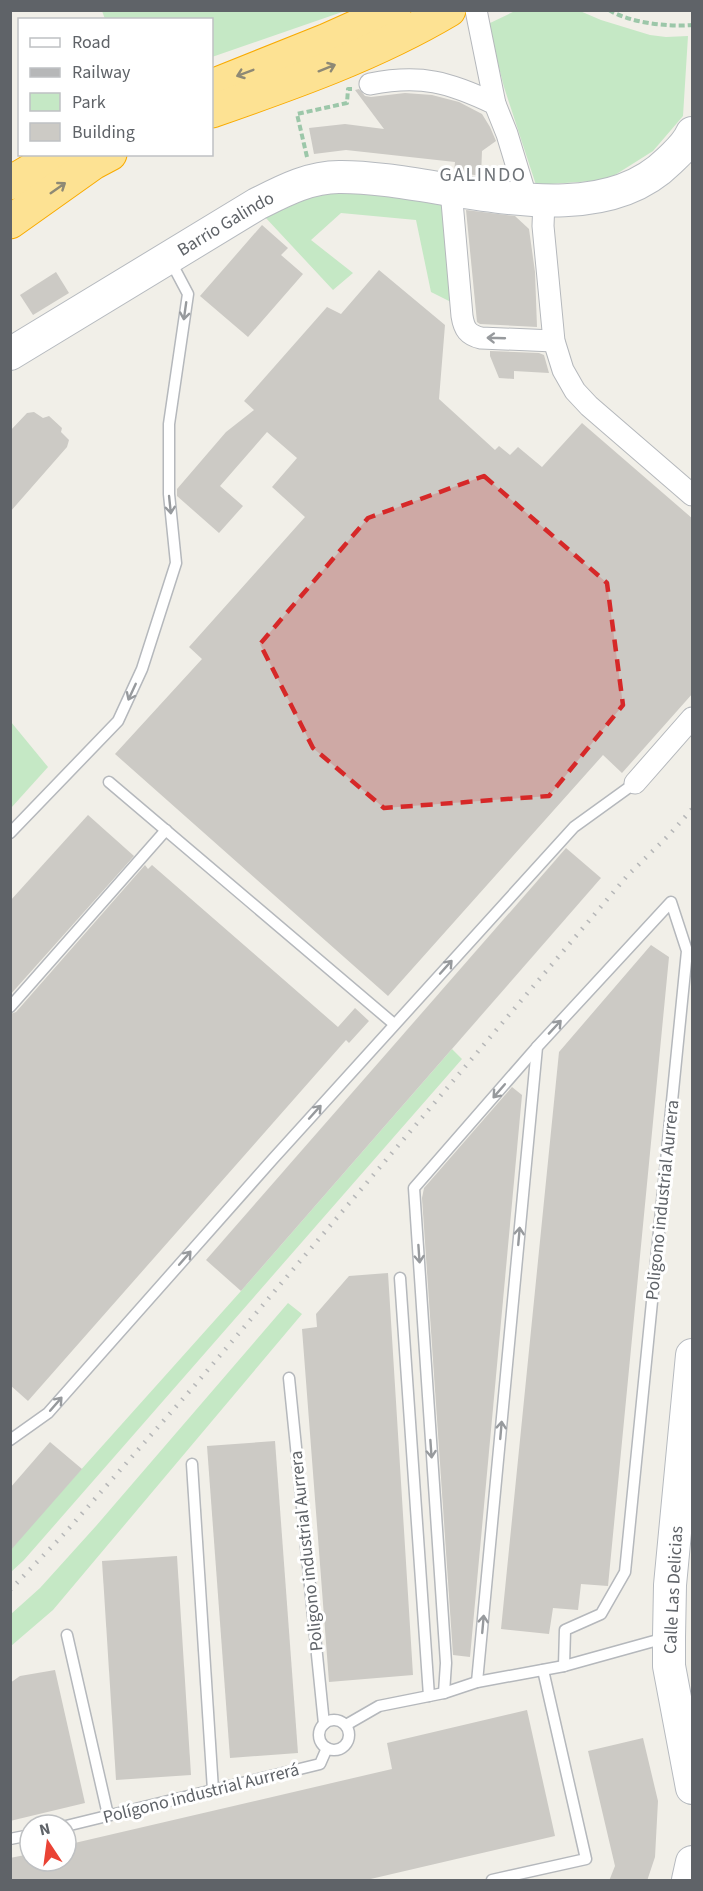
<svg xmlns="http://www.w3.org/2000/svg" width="703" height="1891" viewBox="0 0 703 1891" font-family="'Source Sans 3',sans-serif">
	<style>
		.green { fill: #c5e8c5 }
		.building { fill: #cccac5 }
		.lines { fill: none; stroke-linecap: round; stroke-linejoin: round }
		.lane-casing { stroke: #b5b8bc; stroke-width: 13 }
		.street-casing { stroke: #b5b8bc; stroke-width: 23 }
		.secondary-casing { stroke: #b6babf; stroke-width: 34 }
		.highway-casing { stroke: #f9ab00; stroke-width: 35 }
		.path { stroke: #9cc7a9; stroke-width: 4; stroke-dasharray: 6 3; stroke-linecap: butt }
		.lane { stroke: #fff; stroke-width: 10 }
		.street { stroke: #fff; stroke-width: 21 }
		.secondary { stroke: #fff; stroke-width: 32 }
		.highway { stroke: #fde293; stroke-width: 33 }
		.rail { stroke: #b6b7b8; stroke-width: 4.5; stroke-dasharray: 1.5 8; stroke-linecap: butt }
		.oneway { stroke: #8e8975 }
		.oneway2 { stroke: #979a9d }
		.marked { fill: #d62828; fill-opacity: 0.2; stroke: #d62828; stroke-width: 4.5; stroke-dasharray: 12 8; stroke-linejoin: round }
		.labels { text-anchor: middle; stroke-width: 6; stroke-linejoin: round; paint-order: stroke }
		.street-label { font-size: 18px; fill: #5f6368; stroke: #fff }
		.neighbourhood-label { font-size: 20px; letter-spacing: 1.5px; fill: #70757a; stroke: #fff }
	</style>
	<rect width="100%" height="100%" fill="#f1efe8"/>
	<g class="green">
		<path d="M102 11V10L345 11 212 57V20L105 19Z"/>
		<path d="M515 11H580L601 20 650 35 666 37 688 36 683 116 653 151 607 180 536 185 504 87 488 24Z"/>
		<path d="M343 192 444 202 453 303 431 292 416 220 341 213 311 240 353 273 333 290 265 217 313 195Z"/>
		<path d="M11 722 48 767 11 808H10Z"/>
		<path d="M452 1049 462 1059 24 1560 11 1572 10 1549 241 1291Z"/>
		<path d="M288 1303 302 1314 53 1610 11 1646V1614L40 1588 96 1526Z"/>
	</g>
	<g class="building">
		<path d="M359 89 365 96 371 97 405 93 432 95 459 102 482 114 490 127 496 141 482 151 481 176 454 172 455 162 346 150 314 154 309 128 345 124 384 129 355 90Z"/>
		<path d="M466 210 515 216 529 229 535 272 537 327 480 324 477 322Z"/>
		<path d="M262 225 288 248 281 255 303 274 248 337 200 296Z"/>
		<path d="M379 270 445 325 439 399 495 450 499 446 510 455 518 447 542 467 582 423 693 519V693L622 773 603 755 388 996 115 754 202 659 189 647 305 517 272 487 297 458 267 432 220 486 243 506 219 533 177 496V489L226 432 254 410 244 401 327 307 341 314Z"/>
		<path d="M56 272 69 293 33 315 20 295Z"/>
		<path d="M490 351 539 353 544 355 549 373 514 371V379L499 378 490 356Z"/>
		<path d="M34 412 43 418 49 416 62 428 61 432 69 440 67 447 10 512V431L27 413Z"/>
		<path d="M88 815 134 856 10 995V901Z"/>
		<path d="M566 848 601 878 241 1291 206 1260Z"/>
		<path d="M145 865 148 869 152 865 338 1027 355 1008 369 1021 349 1043 346 1040 28 1401 10 1385V1014L16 1012Z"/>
		<path d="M651 945 669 957 608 1586 581 1584 578 1610 553 1608 549 1634 501 1629 559 1052Z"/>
		<path d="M512 1087 522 1095 470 1657 453 1655 422 1198 424 1188Z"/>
		<path d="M388 1273 413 1675 329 1682 302 1329 317 1327 316 1314 349 1276Z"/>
		<path d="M275 1441 298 1753 230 1758 207 1446Z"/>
		<path d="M50 1442 82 1469 10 1551V1488Z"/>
		<path d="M177 1556 191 1775 116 1780 102 1561Z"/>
		<path d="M55 1670 85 1803 10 1821V1683L20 1676Z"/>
		<path d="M527 1710 555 1836 362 1881H10V1858L30 1854V1861H66V1845L392 1769 387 1743Z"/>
		<path d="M643 1738 658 1801 655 1857 647 1881H609L615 1866 588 1751Z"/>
	</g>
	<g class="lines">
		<g class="lane-casing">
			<g id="lane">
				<path d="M109 782 394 1024"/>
				<path d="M10 833 118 721 142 669 176 563 169 494V424L188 294 170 260"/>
				<path d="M10 1007 166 830"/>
				<path d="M400 1278 429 1696"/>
				<path d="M289 1378 324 1724"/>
				<path d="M10 1440 48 1413 272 1160 574 827 635 783"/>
				<path d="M192 1464 213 1790"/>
				<path d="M67 1635 108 1815"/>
				<path d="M477 1682 537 1047 671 902 687 951 625 1572 601 1614 565 1630 564 1666"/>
				<path d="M444 1693 446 1663 414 1188 537 1047"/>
				<circle cx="334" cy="1735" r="15"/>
				<path d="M346 1725 379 1706 444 1693 477 1682 564 1666 665 1638"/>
				<path d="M66 1826 320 1764 327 1748"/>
				<path d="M10 1839 30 1835"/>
				<path d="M492 1880 586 1859 543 1670"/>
			</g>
		</g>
		<g class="street-casing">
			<g id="street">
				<path d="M476 10 495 104"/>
				<path d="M370 84C421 74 449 82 495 104L507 134 527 200"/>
				<path d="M451 190 462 316C464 329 468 335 481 338L554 341"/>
				<path d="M544 201 543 226 554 341 563 370 575 391 589 406 692 495"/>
				<path d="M635 783 692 718"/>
			</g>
		</g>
		<g class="secondary-casing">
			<g id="secondary">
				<path id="s1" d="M10 354 257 204C283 191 309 177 339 177 437 176 590 240 669 161 678 152 687 145 692 133"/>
				<path d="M692 1355 670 1585 669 1637V1666L692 1788"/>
				<path d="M688 1880 692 1862"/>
			</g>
		</g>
		<g class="highway-casing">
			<g id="highway">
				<path d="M212 86 327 40 394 10"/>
				<path d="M212 111C292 83 375 54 449 10"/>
				<path d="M10 183 59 154"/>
				<path d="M10 222 93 163 110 154"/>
			</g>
		</g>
		<g class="path">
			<path d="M609 10C630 23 668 27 692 25"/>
			<path d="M307 157 297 114 347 103 348 89H352"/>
		</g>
		<use href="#lane" class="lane"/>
		<use href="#street" class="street"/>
		<use href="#secondary" class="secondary"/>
		<use href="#highway" class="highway"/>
		<path class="rail" d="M10 1590 64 1534 195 1385 627 876 669 835 692 809"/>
	</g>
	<defs><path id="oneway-shaft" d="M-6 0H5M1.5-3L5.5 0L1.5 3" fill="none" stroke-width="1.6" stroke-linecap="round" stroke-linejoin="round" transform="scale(1.5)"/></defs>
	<g class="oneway">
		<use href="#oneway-shaft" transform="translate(327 68) rotate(-22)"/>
		<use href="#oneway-shaft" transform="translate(245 73) rotate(159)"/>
		<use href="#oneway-shaft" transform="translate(58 188) rotate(-35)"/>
	</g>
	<g class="oneway2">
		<use href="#oneway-shaft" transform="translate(185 311) rotate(98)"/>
		<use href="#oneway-shaft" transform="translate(496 338) rotate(-178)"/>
		<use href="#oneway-shaft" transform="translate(170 505) rotate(84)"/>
		<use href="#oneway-shaft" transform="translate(132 692) rotate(115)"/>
		<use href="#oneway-shaft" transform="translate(446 967) rotate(-48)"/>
		<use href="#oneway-shaft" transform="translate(555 1027) rotate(-47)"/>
		<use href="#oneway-shaft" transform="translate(499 1091) rotate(131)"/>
		<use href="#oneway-shaft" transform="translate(315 1112) rotate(-48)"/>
		<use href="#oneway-shaft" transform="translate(519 1236) rotate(-85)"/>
		<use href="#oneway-shaft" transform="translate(419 1254) rotate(86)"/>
		<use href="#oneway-shaft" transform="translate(185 1258) rotate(-49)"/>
		<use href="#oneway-shaft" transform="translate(56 1404) rotate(-49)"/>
		<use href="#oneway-shaft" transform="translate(501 1430) rotate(-85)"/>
		<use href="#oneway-shaft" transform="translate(431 1449) rotate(86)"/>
		<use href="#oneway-shaft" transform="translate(483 1624) rotate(-85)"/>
	</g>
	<path class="marked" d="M484 476 607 583 623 705 549 796 384 808 313 748 260 644 368 518Z"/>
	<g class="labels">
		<g class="street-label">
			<text dy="6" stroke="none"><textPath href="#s1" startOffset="252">Barrio Galindo</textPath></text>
			<text transform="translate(662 1200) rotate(-84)" y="6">Poligono industrial Aurrera</text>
			<text transform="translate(306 1551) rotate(-96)" y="6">Poligono industrial Aurrera</text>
			<text transform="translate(673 1590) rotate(-87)" y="6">Calle Las Delicias</text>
			<text transform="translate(201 1793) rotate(-14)" y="6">Polígono industrial Aurrerá</text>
		</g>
		<g class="neighbourhood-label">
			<text x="483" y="181">GALINDO</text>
		</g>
	</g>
	<rect width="703" height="1891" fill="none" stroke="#5f6368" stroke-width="24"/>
	<rect x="18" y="18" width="195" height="138" fill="#ffffff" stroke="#bfc1c3" stroke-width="1.5"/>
	<rect x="30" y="38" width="30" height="9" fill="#ffffff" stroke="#bfc1c3" stroke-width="1.5"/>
	<text x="72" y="48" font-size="18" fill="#5f6368">Road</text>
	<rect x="30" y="68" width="30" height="9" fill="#b6b7b8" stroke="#bfc1c3" stroke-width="1.5"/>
	<text x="72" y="78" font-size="18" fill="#5f6368">Railway</text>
	<rect x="30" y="93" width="30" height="18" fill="#c5e8c5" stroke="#bfc1c3" stroke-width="1.5"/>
	<text x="72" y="108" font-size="18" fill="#5f6368">Park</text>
	<rect x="30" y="123" width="30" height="18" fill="#cccac5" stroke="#bfc1c3" stroke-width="1.5"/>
	<text x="72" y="138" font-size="18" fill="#5f6368">Building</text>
	<g transform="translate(48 1843) rotate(347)"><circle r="28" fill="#ffffff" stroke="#bfc1c3" stroke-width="1.5"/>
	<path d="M0-4.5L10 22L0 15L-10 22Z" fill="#ea4335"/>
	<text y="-9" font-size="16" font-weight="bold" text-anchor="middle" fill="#5f6368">N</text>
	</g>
</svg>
